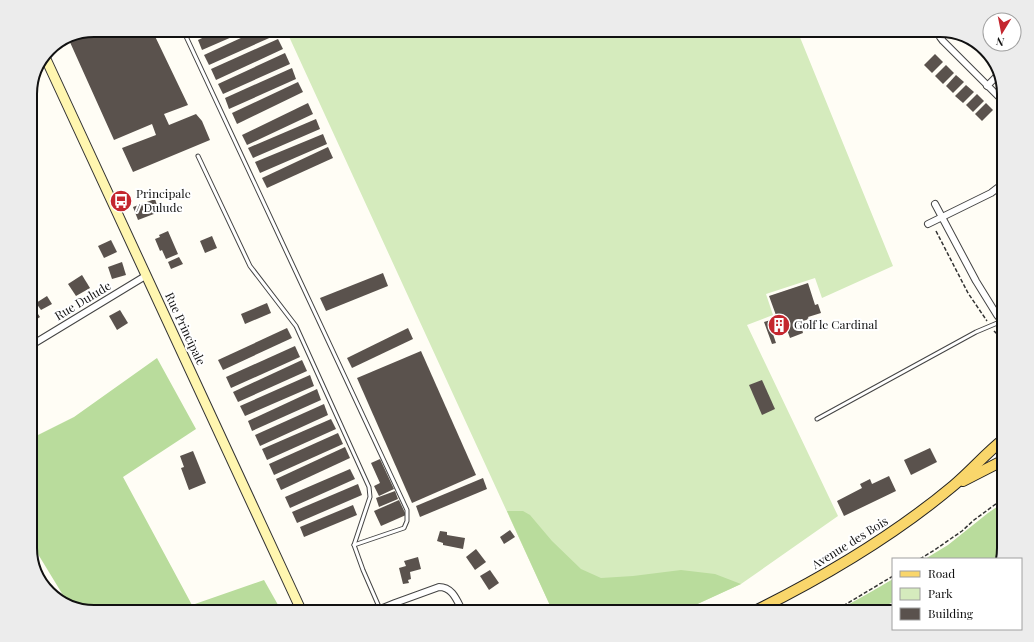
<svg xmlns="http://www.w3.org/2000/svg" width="1034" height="642" viewBox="0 0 1034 642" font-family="'Playfair Display',serif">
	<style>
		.green { fill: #d5ebbd }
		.forest { fill: #b9dc9c }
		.building { fill: #5a524d }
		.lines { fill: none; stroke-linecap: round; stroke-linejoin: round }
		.lane-casing { stroke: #444; stroke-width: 5 }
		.street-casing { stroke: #444; stroke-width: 8 }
		.secondary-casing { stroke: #333; stroke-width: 11 }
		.primary-casing { stroke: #222; stroke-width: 12 }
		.path { stroke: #333; stroke-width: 1.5; stroke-dasharray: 4 2; stroke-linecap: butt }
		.lane { stroke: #fff; stroke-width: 3 }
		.street { stroke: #fff; stroke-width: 6 }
		.secondary { stroke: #fff6b0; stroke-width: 9 }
		.primary { stroke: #f9d66b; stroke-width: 10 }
		.labels { text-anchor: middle; stroke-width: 4; stroke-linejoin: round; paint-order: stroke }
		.poi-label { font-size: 12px; fill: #111; stroke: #fff; text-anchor: start }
		.street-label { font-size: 12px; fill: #111; stroke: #fff }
		.rim { fill: none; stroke: #111; stroke-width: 2 }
	</style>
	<rect width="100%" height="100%" fill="#fffdf5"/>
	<path class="green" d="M286 30H797L893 266 822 298 815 278 766 294 773 315 747 325 838 516 741 584 680 612H553Z"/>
	<g class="forest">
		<path d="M157 358 196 429 123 477 192 605 264 580 282 612H94L69 605 30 541V439L74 417Z"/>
		<path d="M1004 502V548L1002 557 998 559H925L948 545 988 513Z"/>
		<path d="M507 511H523L530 515 552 541 581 569 601 578 633 576 681 570 715 574 741 584 680 612H553Z"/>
		<path d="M893 579V602L874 612H835L869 593Z"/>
	</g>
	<g class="building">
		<path d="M94 30H152L188 105 164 114 169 125 196 114 202 121 210 140 133 172 122 148 156 135 152 124 114 140 69 40Z"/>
		<path d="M192 30H209L195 36Z"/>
		<path d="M219 30H248L202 50 198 40Z"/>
		<path d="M258 30H273L276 35 209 65 204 55Z"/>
		<path d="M965 37 972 39 992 59 990 61Z"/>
		<path d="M278 39 283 49 216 80 211 69Z"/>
		<path d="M285 53 290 64 223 94 218 84Z"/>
		<path d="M935 54 943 62 932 73 924 65Z"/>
		<path d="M946 65 954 73 943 84 935 76Z"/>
		<path d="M292 68 296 79 229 109 225 98Z"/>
		<path d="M956 75 964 82 953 93 946 86Z"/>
		<path d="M298 82 303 92 237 124 232 113Z"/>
		<path d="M966 85 974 92 963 103 955 96Z"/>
		<path d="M977 94 984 101 973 112 966 105Z"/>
		<path d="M308 103 313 114 247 145 242 135Z"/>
		<path d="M986 103 993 110 982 121 975 114Z"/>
		<path d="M316 119 320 129 253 158 248 148Z"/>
		<path d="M323 134 327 144 260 173 255 162Z"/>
		<path d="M328 147 333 158 267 188 262 178Z"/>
		<path d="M155 199 159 212 138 220 133 207Z"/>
		<path d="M168 231 178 254 166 259 162 250 160 251 155 239 160 237 159 235Z"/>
		<path d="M212 236 217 248 205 253 200 241Z"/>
		<path d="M111 240 117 252 104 258 98 246Z"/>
		<path d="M179 257 183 264 171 269 168 262Z"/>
		<path d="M122 262 126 275 112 279 108 267Z"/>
		<path d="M383 273 388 286 326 311 320 298Z"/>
		<path d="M82 275 90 288 76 296 68 284Z"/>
		<path d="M808 283 815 305 818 304 821 313 808 317 809 319 800 322 803 333 790 338 786 327 772 331 776 343 772 344 764 322 777 318 769 296Z"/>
		<path d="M47 296 52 304 41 310 36 303Z"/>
		<path d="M267 303 271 313 245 324 241 314Z"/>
		<path d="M32 305 40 317 34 321 36 323 30 327V307Z"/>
		<path d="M120 310 128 323 117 330 109 316Z"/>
		<path d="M287 328 292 338 223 370 218 360Z"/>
		<path d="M408 328 413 339 352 368 347 358Z"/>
		<path d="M295 346 300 357 231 388 226 377Z"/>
		<path d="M421 351 476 475 412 503 357 378Z"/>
		<path d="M302 360 307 371 238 402 233 392Z"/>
		<path d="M310 375 314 386 245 416 240 406Z"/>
		<path d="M762 380 775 409 762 415 749 385Z"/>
		<path d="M317 389 321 400 252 431 248 421Z"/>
		<path d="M324 404 328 415 260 446 255 435Z"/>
		<path d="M331 419 336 429 267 460 262 449Z"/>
		<path d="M338 433 343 444 274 475 269 464Z"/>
		<path d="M345 447 350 458 281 490 276 479Z"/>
		<path d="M930 448 937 462 911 475 904 460Z"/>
		<path d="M193 451 206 483 189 490 181 468 184 467 180 456Z"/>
		<path d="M380 459 394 489 379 496 374 486 380 483 371 463Z"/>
		<path d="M350 469 355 479 290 508 285 497Z"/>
		<path d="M889 476 896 491 844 516 837 501 862 488 860 484 870 479 872 484Z"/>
		<path d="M483 478 487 489 420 517 416 506Z"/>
		<path d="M358 484 362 495 297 523 292 512Z"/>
		<path d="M395 491 398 499 379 507 376 498Z"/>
		<path d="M399 500 406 515 381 526 374 511Z"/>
		<path d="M353 505 357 515 304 537 300 527Z"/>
		<path d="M510 530 515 537 504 544 500 537Z"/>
		<path d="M440 531 447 532V535L465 538 463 549 443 545V543L437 541Z"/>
		<path d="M476 549 486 562 475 570 466 557Z"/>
		<path d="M418 557 421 569 410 572 411 579 408 580 409 583 403 584 399 568 406 566 404 561Z"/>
		<path d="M490 570 499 583 489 590 480 576Z"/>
	</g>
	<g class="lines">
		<g class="lane-casing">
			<g id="lane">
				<path d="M183 30 407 510V521L404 528 354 545"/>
				<path d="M198 156 250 266 296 326 369 487 370 497 354 545 363 570 380 609"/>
				<path d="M817 419 976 332 1002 321"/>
			</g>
		</g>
		<g class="street-casing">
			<g id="street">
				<path d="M939 30 940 37 943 41 1004 102"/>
				<path d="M987 86 999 74"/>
				<path d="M935 204 976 281 997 315 1004 323"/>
				<path d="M928 224 991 193 1004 183"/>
				<path d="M30 346 147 275"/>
				<path d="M373 612 395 603 439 587C453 587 457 601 463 612"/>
			</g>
		</g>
		<g class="secondary-casing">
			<path id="secondary" d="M45 57 302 612"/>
		</g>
		<g class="primary-casing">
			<g id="primary">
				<path d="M963 481 1004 460"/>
				<path d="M753 612C824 577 892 537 953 486 971 471 986 453 1004 439"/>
			</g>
		</g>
		<g class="path">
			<path d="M936 231 968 293 987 321"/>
			<path d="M994 331 1004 341"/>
			<path d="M920 559 936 549 962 531 974 520 1004 498"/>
			<path d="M833 612 893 576"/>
		</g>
		<use href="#lane" class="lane"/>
		<use href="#street" class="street"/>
		<use href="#secondary" class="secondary"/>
		<use href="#primary" class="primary"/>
	</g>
	<defs>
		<g id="bus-disc" transform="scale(1.15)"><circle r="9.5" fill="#c4262e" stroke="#fff"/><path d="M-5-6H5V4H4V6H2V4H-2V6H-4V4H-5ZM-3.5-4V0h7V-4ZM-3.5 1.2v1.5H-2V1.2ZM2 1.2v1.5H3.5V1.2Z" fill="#fff"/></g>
		<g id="building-disc" transform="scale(1.15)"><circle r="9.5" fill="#c4262e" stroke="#fff"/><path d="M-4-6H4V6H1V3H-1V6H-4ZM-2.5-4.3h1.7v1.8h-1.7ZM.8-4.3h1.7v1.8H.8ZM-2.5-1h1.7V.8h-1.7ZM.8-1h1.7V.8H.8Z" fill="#fff"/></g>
	</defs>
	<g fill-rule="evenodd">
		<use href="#bus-disc" x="121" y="201"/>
		<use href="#building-disc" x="779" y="325"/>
	</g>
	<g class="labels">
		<g class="poi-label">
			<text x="136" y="198">Principale<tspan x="136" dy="14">/ Dulude</tspan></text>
			<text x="794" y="329">Golf le Cardinal</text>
		</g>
		<g class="street-label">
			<text transform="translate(83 301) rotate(-31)" y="4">Rue Dulude</text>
			<text transform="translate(185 329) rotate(65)" y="4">Rue Principale</text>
			<text transform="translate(850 543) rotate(-32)" y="4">Avenue des Bois</text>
		</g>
	</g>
	<path d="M0 0H1034V642H0ZM94 37H940A57 57 0 0 1 997 94V548A57 57 0 0 1 940 605H94A57 57 0 0 1 37 548V94A57 57 0 0 1 94 37Z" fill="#ececec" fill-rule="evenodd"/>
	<path class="rim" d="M94 37H940A57 57 0 0 1 997 94V548A57 57 0 0 1 940 605H94A57 57 0 0 1 37 548V94A57 57 0 0 1 94 37Z"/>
	<rect x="892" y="558" width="130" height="72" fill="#ffffff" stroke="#a0a0a0"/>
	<rect x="900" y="571" width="20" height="6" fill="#f9d66b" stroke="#a0a0a0"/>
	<text x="928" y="578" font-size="12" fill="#111111">Road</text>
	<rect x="900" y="588" width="20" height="12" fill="#d5ebbd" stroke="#a0a0a0"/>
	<text x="928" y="598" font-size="12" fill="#111111">Park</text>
	<rect x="900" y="608" width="20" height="12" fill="#5a524d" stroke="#a0a0a0"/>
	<text x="928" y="618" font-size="12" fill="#111111">Building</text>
	<g transform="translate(1002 32) rotate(190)"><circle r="19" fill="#ffffff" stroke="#a0a0a0"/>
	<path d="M0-3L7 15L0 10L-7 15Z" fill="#c4262e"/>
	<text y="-6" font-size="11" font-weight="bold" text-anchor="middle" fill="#111111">N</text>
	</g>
</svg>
